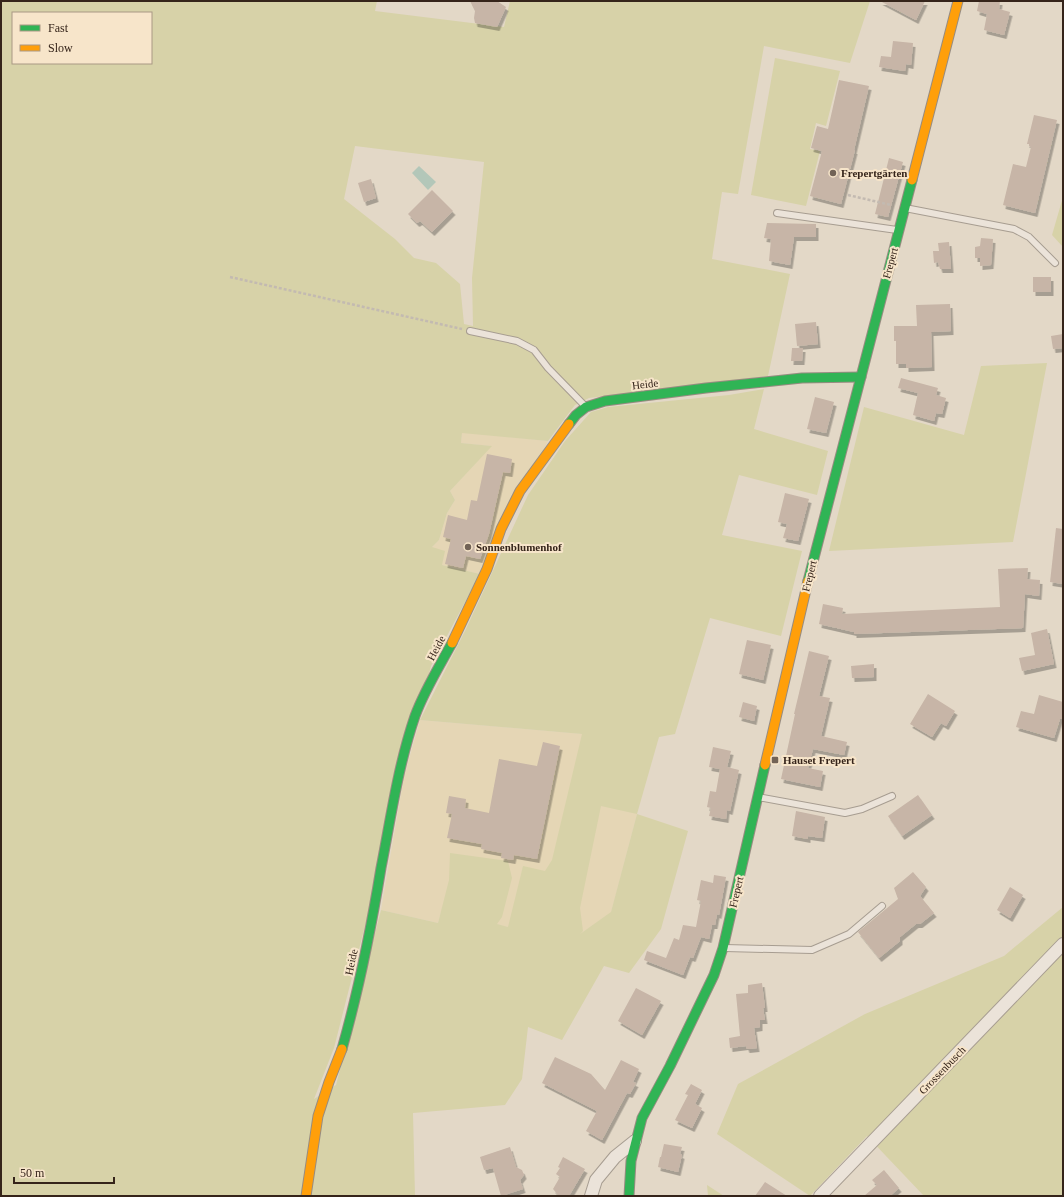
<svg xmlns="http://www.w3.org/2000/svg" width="1064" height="1197" viewBox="0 0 1064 1197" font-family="'Times New Roman',serif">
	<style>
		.farmland { fill: #e5d6b5 }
		.green { fill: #d7d2a8; fill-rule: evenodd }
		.water { fill: #b3c7b9 }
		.building { fill: #c7b5a7; filter: url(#shadow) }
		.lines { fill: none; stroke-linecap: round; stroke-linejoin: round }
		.lane-casing { stroke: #a79d91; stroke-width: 8 }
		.street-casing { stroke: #a79d91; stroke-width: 14 }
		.fast-casing { stroke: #978c81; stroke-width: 11 }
		.slow-casing { stroke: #978c81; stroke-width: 11 }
		.path { stroke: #c3bab1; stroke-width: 2.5; stroke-dasharray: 3 2; stroke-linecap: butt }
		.lane { stroke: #ebe3d9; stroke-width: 6 }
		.street { stroke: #ebe3d9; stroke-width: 12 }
		.fast { stroke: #30b455; stroke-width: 9 }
		.slow { stroke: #ff9f0a; stroke-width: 9 }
		.poi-dot { fill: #726357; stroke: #f7e5ca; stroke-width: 1.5 }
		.labels { text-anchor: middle; stroke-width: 4; stroke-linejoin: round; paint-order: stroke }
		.poi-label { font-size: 11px; font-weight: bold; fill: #35241a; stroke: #f7e5ca; text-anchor: start }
		.street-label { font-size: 11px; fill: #35241a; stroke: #f7e5ca }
	</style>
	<defs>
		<filter id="shadow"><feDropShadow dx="2.5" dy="4" stdDeviation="0" flood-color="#0004"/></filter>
	</defs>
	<rect width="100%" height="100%" fill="#e3d8c7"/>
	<g class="farmland">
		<path d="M462 432 548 441 480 574 442 565 432 547 439 540 447 513 455 500 450 491 491 446 461 443Z"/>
		<path d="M420 720 583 734 637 814 611 913 570 941 441 912 438 923 381 910 404 777Z"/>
	</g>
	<g class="green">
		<path d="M1 1H377L375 11 504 27 510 1H870L850 63 764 46 738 194 722 192 712 259 790 274 768 376 589 398 575 405 548 441 462 433 461 443 492 446 450 491 455 500 447 513 439 540 432 547 445 551 442 565 480 574 431 666 334 1048 314 1099 336 1085 381 910 438 923 449 880 450 853 508 861 512 878 502 917 497 924 508 927 523 866 545 871 552 860 582 734 420 720 465 631 528 495 565 441 591 412 608 407 729 395 764 389 754 429 828 451 817 495 739 475 722 535 802 551 781 636 710 618 675 734 659 737 637 814 688 831 661 929 629 973 604 966 562 1040 528 1027 522 1079 505 1105 413 1113 415 1196H1ZM13 13H151V63H13ZM355 146 484 162 472 278 473 326 464 324 460 284 436 263 414 258 395 239 344 199ZM601 806 637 814 611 912 580 934 583 931 580 908Z"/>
		<path d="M775 58 840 71 826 126 816 123 810 149 820 151 806 206 751 195Z"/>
		<path d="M1063 197V247L1052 235Z"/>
		<path d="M1047 363 1013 542 829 551 864 407 964 435 981 366Z"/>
		<path d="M1063 907V1196H924L867 1136 810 1196 717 1134 738 1084 865 1014 1004 956Z"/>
		<path d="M707 1185 724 1196H708Z"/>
	</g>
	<path class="water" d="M419 166 436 182 428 190 412 173Z"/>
	<g class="building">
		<path d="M470 1H497L506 7 497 27 475 23 474 18 475 11Z"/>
		<path d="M880 1H925L916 20Z"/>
		<path d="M979 1H1000L999 9 1010 12 1004 35 984 30 987 14 977 11Z"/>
		<path d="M893 41 913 43 911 65 906 64 905 71 879 67 881 56 891 57Z"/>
		<path d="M839 80 869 86 854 150H855L841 204 810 196 822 151 811 148 817 126 828 129Z"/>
		<path d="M1034 115 1057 120 1035 213 1003 205 1013 164 1026 167 1031 147 1029 146V144H1027Z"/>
		<path d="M889 158 903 162 888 217 875 214Z"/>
		<path d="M371 179 376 198 364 202 358 183Z"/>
		<path d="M432 190 453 211 432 232 420 221 417 223 408 214Z"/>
		<path d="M767 223 816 224V237H794L790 265 769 261 771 239 764 238Z"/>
		<path d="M981 238 993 239 991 265 980 266V258H975V247L980 246Z"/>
		<path d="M949 242 951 269H940L938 262 934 263 933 251H939L938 243Z"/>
		<rect x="1033" y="277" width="18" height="15"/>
		<path d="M950 304 951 331 931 332 932 367 906 368V364H896V341H894V326H917L916 305Z"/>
		<path d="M816 322 818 344 797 346 795 324Z"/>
		<path d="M1063 334V348L1053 349 1051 336Z"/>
		<path d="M792 348H803L802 361H791Z"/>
		<path d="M901 378 938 388 936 395 946 398 942 414 936 413 934 421 913 415 918 393 898 388Z"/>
		<path d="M815 397 834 402 826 433 807 429Z"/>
		<path d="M487 454 512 459 510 473 503 472 489 534 480 559 466 556 463 568 445 564 451 539 443 537 448 515 467 520 471 500 477 501Z"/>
		<path d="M785 493 809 499 798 541 783 538 787 524 778 522Z"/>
		<path d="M1056 528 1063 529V584L1050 582Z"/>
		<path d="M1028 568 1027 579 1040 580 1039 596 1025 594 1023 628 854 634V632L819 624 823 604 843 608 842 614 1000 607 998 569Z"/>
		<path d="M1047 629 1054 664 1022 671 1019 658 1035 655 1031 633Z"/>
		<path d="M747 640 771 645 763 680 739 674Z"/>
		<path d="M809 651 829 656 819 696 830 698 821 736 847 742 844 755 813 749 808 768 823 771 820 787 781 779 795 714H794Z"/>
		<path d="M874 664V677L852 678 851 666Z"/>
		<path d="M928 694 955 711 946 726 941 723 932 737 910 724Z"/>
		<path d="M1039 695 1063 702V719H1060L1054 738 1016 727 1021 711 1034 714Z"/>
		<path d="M743 702 757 706 754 721 739 717Z"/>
		<path d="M543 742 560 746 537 859 514 855 513 860 501 858 502 853 481 849 482 844 447 838 452 814 446 813 449 796 466 799 465 808 489 813 499 759 537 766Z"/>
		<path d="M713 747 731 751 727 767 739 770 730 811 727 810 726 819 709 816 711 808 707 807 710 791 716 792 720 769 709 767Z"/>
		<path d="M918 795 932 815 902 836 888 816Z"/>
		<path d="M796 811 825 817 822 838 808 836V839L792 836Z"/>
		<path d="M913 872 926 887 920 896 934 913 920 924H916L900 937V941L879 958 858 932 898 899 894 888Z"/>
		<path d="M714 875 726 877 719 915 717 914 715 925H712L709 939 701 937 693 958 690 957 683 975 644 960 647 951 666 958 674 938 679 940 683 925 696 927 701 901 697 900 701 880 713 883Z"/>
		<path d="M1010 887 1023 895 1010 918 997 910Z"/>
		<path d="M762 983 765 1008H763L765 1020H760V1027L754 1028 757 1048 747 1049 746 1046 730 1048 729 1038 740 1036 736 994 748 993V985Z"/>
		<path d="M636 988 661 1001 642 1035 618 1021Z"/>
		<path d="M555 1057 591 1074 605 1090 621 1060 639 1069 633 1082 636 1083 630 1094 627 1093 602 1140 586 1131 597 1111 542 1083Z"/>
		<path d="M691 1084 702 1090 695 1104 702 1108 692 1128 675 1120 688 1095 685 1094Z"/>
		<path d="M664 1144 682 1147 680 1154 682 1155 678 1172 658 1167 660 1157H661Z"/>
		<path d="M510 1147 516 1167 522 1170 524 1175 520 1180 523 1189 501 1196 493 1168 484 1170 480 1157Z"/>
		<path d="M563 1157 585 1169 569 1196H559L553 1189 560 1177 556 1174 560 1168 558 1167Z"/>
		<path d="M884 1170 899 1188 890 1196H864L877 1185 872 1180Z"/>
		<path d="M765 1182 787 1196H755Z"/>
	</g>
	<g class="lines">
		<g class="lane-casing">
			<g id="lane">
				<path d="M905 208 1014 229 1029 237 1055 263"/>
				<path d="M777 213 897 230"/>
				<path d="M470 331 517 341 534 350 548 368 586 407"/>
				<path d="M758 797 845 813 862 809 892 796"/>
				<path d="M725 948 812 950 849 934 882 906"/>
			</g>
		</g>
		<g class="street-casing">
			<g id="street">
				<path d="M591 1196 596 1180 615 1157 635 1141"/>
				<path d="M820 1196 1063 944"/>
			</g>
		</g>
		<g class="fast-casing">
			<g id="fast">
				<path d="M569 424 576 415 586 407 605 401 706 388 802 378 861 377"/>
				<path d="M808 581 912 180"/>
				<path d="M342 1049C359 989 371 929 381 868 391 817 398 766 415 716 424 691 439 667 452 643"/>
				<path d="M629 1196 631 1161 642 1118 670 1066 714 975 723 948 765 765"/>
			</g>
		</g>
		<g class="slow-casing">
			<g id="slow">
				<path d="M912 180 958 1"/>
				<path d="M452 643 487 569 501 529 520 491 569 424"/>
				<path d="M765 765 808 581"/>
				<path d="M306 1196 318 1116 329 1082 342 1049"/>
			</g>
		</g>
		<g class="path">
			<path d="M848 195 891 205"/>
			<path d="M230 277 462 329"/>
		</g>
		<use href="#lane" class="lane"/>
		<use href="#street" class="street"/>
		<use href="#fast" class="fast"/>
		<use href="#slow" class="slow"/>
	</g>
	<g class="poi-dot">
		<circle cx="833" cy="173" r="4"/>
		<circle cx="468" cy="547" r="4"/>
		<rect x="771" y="756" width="8" height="8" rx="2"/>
	</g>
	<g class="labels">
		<g class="poi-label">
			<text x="841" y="177">Frepertgärten</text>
			<text x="476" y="551">Sonnenblumenhof</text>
			<text x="783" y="764">Hauset Frepert</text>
		</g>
		<g class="street-label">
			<text transform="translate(890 263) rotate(-75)" y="4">Frepert</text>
			<text transform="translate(645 384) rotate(-7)" y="4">Heide</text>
			<text transform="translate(809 576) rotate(-76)" y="4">Frepert</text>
			<text transform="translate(436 648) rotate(-62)" y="4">Heide</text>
			<text transform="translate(736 892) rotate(-77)" y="4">Frepert</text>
			<text transform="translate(351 962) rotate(-78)" y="4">Heide</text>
			<text transform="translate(942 1070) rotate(-46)" y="4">Grossenbusch</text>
		</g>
	</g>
	<rect width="1064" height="1197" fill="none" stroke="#35241a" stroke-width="4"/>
	<rect x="12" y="12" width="140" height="52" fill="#f7e5ca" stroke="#a99884"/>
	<rect x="20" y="25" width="20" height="6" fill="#30b455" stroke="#a99884"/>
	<text x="48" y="32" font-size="12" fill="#35241a">Fast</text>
	<rect x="20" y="45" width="20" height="6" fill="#ff9f0a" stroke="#a99884"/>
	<text x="48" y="52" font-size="12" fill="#35241a">Slow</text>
	<path d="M14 1177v6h100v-6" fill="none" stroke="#35241a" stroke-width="2"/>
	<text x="20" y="1177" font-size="12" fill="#35241a" stroke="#f7e5ca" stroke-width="3" paint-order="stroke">50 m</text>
</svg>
